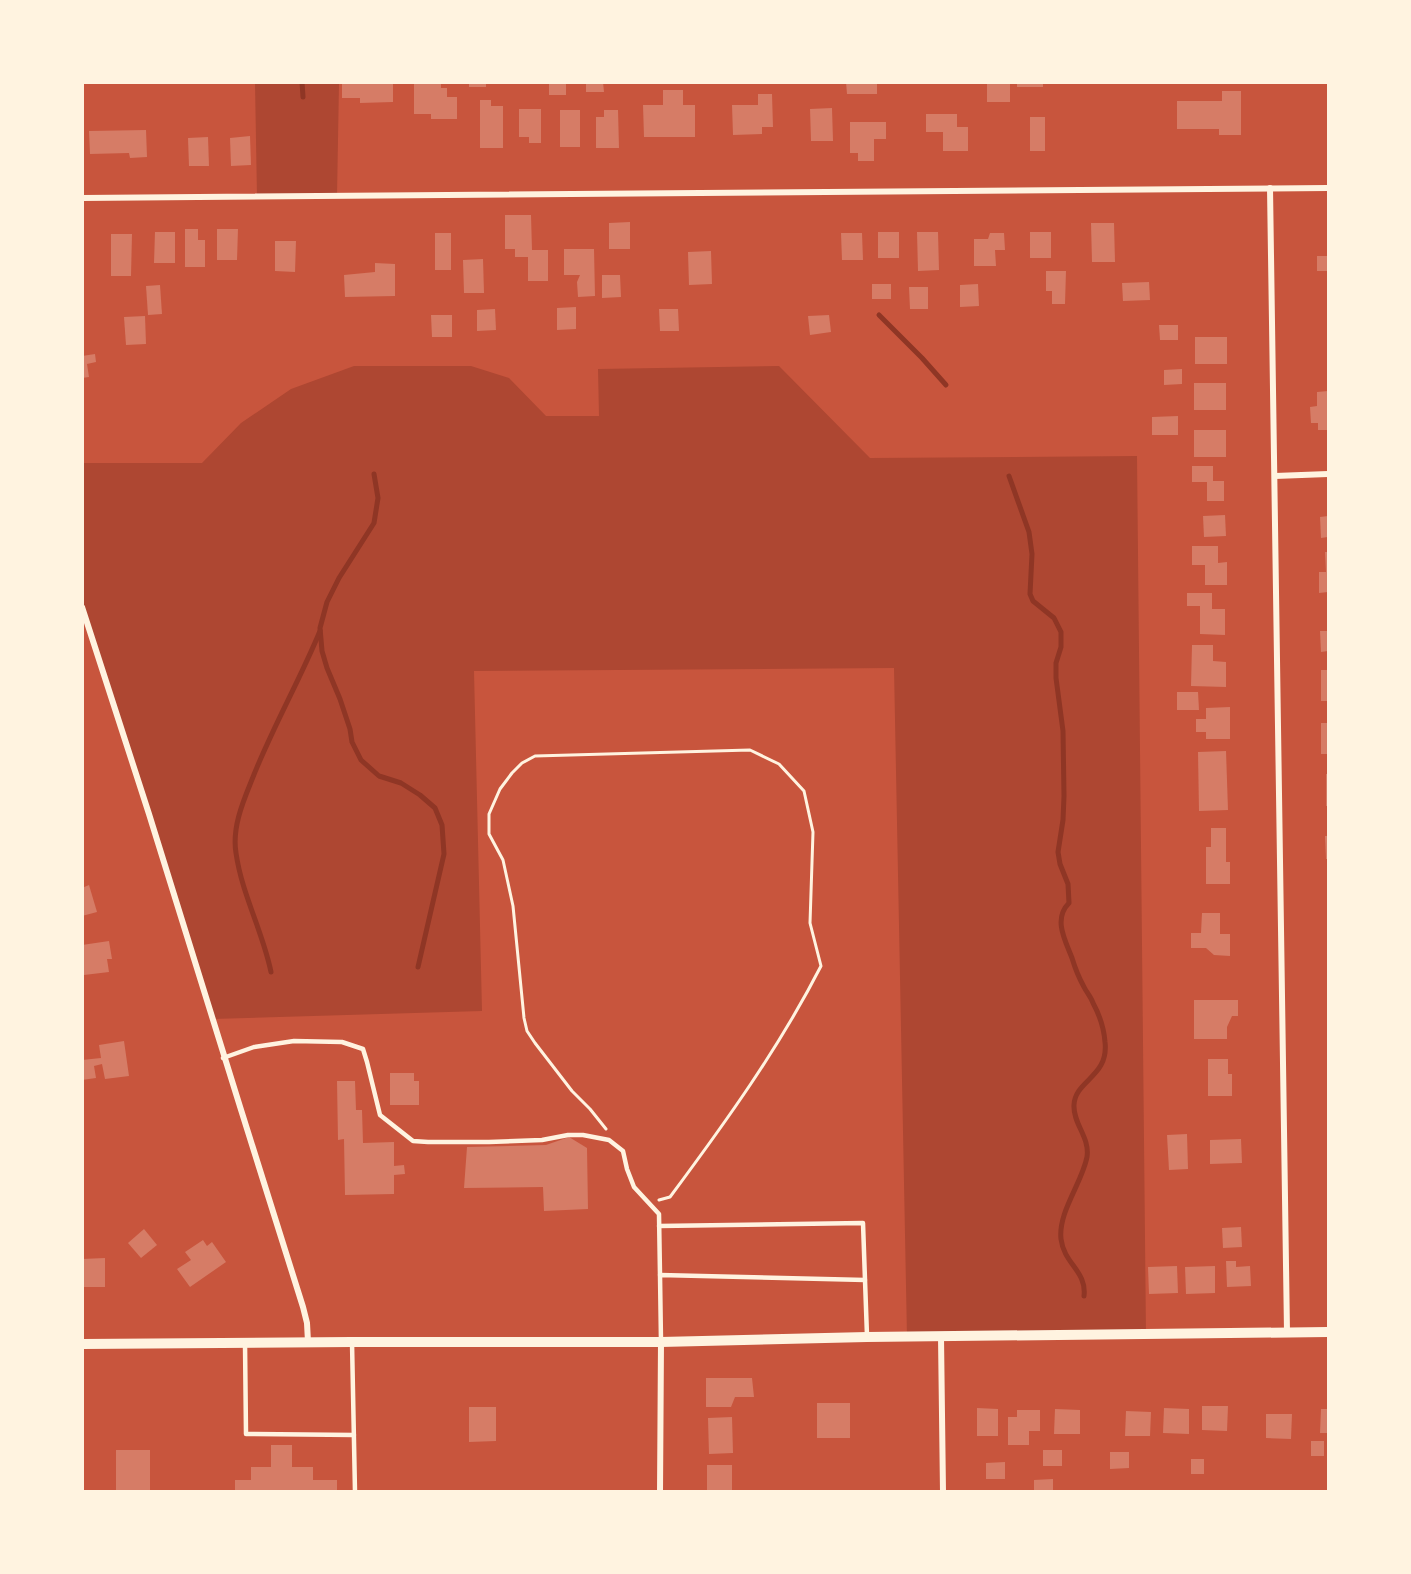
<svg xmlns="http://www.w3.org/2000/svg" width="1411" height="1574" viewBox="0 0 1411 1574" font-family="Lato,sans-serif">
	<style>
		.green { fill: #ae4732 }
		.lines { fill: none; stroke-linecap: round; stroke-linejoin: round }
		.stream { stroke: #8f3625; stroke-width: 5 }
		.building { fill: #d67c66 }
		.path { stroke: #fff3e0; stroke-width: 3 }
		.service { stroke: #fff3e0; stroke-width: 4.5 }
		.minor { stroke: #fff3e0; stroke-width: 6 }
		.tertiary { stroke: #fff3e0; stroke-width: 10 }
	</style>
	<rect width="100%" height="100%" fill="#c8553d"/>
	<g class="green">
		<path d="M255 83H339L337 196 257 197Z"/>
		<path d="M354 366H471L509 378 546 416H599L598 369 779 366 870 458 1137 456 1146 1335 907 1337 894 668 474 671 482 1011 212 1019 83 604 82 463H202L241 423 291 389Z"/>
	</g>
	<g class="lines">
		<g class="stream">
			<path d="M302 82 303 97"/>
			<path d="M879 315 922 358 946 385"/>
			<path d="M374 474 378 498 374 523 339 578 327 602 320 628 322 651 327 668 340 699 350 729 352 742 361 760 379 776 401 783 420 795 435 808 442 825 444 854 418 967"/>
			<path d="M1009 476 1029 532 1032 554 1030 594 1033 601 1054 618 1061 632V647L1056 663V678L1063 731 1064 796 1063 820 1058 852 1060 864 1068 884 1069 903C1053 919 1065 940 1072 958 1075 968 1079 978 1084 987 1087 993 1091 997 1093 1003 1099 1014 1104 1029 1105 1042 1109 1077 1075 1080 1074 1105 1073 1124 1090 1137 1087 1157 1082 1183 1058 1212 1061 1239 1064 1264 1087 1271 1084 1296"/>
			<path d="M271 972C263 932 242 895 236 853 232 829 242 804 251 782 271 730 299 682 320 631"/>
		</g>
	</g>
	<g class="building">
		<path d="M342 82H393V102L360 103V98H342Z"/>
		<path d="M414 82H441V88H447V97H457V119H431V114H414Z"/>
		<rect x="469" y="82" width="17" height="5"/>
		<rect x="549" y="82" width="17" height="13"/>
		<path d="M586 82H603L604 92H586Z"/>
		<path d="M846 82H877V94H847Z"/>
		<rect x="987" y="82" width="23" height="20"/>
		<rect x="1017" y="82" width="26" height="5"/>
		<path d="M663 90H683V105H695V137H644L643 105H663Z"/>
		<path d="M1222 91H1241V135H1219V129H1177V101H1222Z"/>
		<path d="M758 94H772L773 127H762V134L733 135 732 105H758Z"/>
		<path d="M480 100H491V106H503V148H480Z"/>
		<path d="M832 108 833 141H811L810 109Z"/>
		<path d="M519 109H541V143H529V137H519Z"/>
		<rect x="560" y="110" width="20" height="37"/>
		<path d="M604 110H618L619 148H596V117H604Z"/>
		<path d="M926 114H957V127H968V151H943V132H926Z"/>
		<rect x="1030" y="117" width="15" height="34"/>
		<path d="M850 122H886V139H874V161H858V153H850Z"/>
		<path d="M146 130 147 157 130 158 129 153 90 154 89 131Z"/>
		<path d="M250 136 251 165 231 166 230 138Z"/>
		<path d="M208 137 209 166H189L188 138Z"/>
		<path d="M505 215H531L532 250H548V281H528V257H515V249H505Z"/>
		<path d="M630 222V249H609V223Z"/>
		<path d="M1091 223H1114L1115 262H1092Z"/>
		<path d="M185 229H198V240H205V267H185Z"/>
		<path d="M217 229H238L237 260H217Z"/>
		<path d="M155 232H175V263H154Z"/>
		<rect x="878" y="232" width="21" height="26"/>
		<path d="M917 232H938L939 270 918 271Z"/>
		<rect x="1030" y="232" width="21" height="26"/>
		<rect x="435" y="233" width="16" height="37"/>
		<path d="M841 233H862L863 260H842Z"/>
		<path d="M990 233H1004L1005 250H995L996 266H974V239H988Z"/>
		<path d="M111 234H132L131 276H111Z"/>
		<path d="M275 241H296L295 272 275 271Z"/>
		<path d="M564 249H594L595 296 578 297 577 282 580 275H564Z"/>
		<path d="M711 251 712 284 689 285 688 252Z"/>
		<rect x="1317" y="256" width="11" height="15"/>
		<path d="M483 259 484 293H464L463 260Z"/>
		<path d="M375 263 395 264V296L345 297 344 275 375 272Z"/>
		<path d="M1046 271H1066L1065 304H1052V291H1046Z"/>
		<path d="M602 275H620L621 297 602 298Z"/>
		<path d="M1149 282 1150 300 1123 301 1122 283Z"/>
		<rect x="872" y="284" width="19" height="15"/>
		<path d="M978 284 979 306 960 307V285Z"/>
		<path d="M160 285 162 314 148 315 146 286Z"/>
		<path d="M909 287H928V309H910Z"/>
		<path d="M576 307V329L557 330V308Z"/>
		<path d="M495 309 496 330 477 331V310Z"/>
		<path d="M659 309H678L679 331H660Z"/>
		<path d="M431 315H452V337H432Z"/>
		<path d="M829 315 831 332 810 335 808 316Z"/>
		<path d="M145 316 146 344 126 345 124 317Z"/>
		<path d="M1159 325H1178V340H1160Z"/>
		<rect x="1195" y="337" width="32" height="27"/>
		<path d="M95 354 96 362 87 364 89 377 82 378V356Z"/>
		<path d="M1182 369V384L1164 385V370Z"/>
		<rect x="1194" y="383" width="32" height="27"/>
		<path d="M1328 391V430H1318V423H1311L1310 407 1317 406V392Z"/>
		<path d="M1178 416V435H1152V417Z"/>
		<rect x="1194" y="430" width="32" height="27"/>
		<path d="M1192 466H1213V481H1224V501H1207V482H1192Z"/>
		<path d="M1225 515 1226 536 1204 537 1203 516Z"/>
		<path d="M1328 516V537L1321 538 1320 517Z"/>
		<path d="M1192 546H1218V563L1227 562V585H1205V565H1192Z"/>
		<path d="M1325 552H1328V592L1319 593V572H1326Z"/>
		<path d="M1187 593H1212V609H1225V635L1200 634V606H1187Z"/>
		<path d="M1320 631H1328V651L1321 652Z"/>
		<path d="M1192 645H1213V661L1226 662V687L1191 686Z"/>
		<rect x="1321" y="670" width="7" height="31"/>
		<path d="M1177 692H1198L1199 710H1177Z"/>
		<path d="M1230 707V739H1206V732H1196V719H1206V708Z"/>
		<rect x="1321" y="723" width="7" height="31"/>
		<path d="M1226 751 1228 810 1199 811 1198 752Z"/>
		<rect x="1326" y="774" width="2" height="32"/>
		<path d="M1211 828H1226V862H1230V884H1206V847H1211Z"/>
		<path d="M1325 836H1328V859H1326Z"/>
		<path d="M89 885 97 912 82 916V888Z"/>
		<path d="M1202 913H1220V934H1230V956L1214 955 1206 948H1191V933H1201Z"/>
		<path d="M109 941 112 959H107L109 972 84 975 82 945Z"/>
		<path d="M1194 1000H1238V1016H1232L1227 1027V1039H1194Z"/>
		<path d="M124 1041 129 1076 105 1079 102 1064 94 1066 96 1078 82 1080V1060L101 1058 99 1045Z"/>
		<path d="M1208 1059H1228V1074H1232V1096H1208Z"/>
		<path d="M390 1073H414V1081H419V1105H390Z"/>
		<path d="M337 1081H355L356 1110H362L363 1143 394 1142V1166L404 1165 405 1174 394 1175V1194L345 1195 344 1139 338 1140Z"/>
		<path d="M1187 1134 1188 1169 1169 1170 1167 1135Z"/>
		<path d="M569 1137 587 1148 588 1209 544 1211 543 1187 464 1188 467 1147 546 1145Z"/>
		<path d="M1241 1139 1242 1163 1210 1164V1140Z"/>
		<path d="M1241 1227 1242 1247 1223 1248 1222 1228Z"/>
		<path d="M144 1229 157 1245 141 1258 128 1243Z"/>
		<path d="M203 1240 207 1246 212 1242 226 1262 190 1287 177 1269 191 1260 185 1252Z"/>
		<path d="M105 1258V1287H82V1259Z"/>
		<path d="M1226 1261H1236V1267L1250 1266 1251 1286 1227 1287Z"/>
		<path d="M1177 1266 1178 1293 1149 1294 1148 1267Z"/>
		<path d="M1215 1266V1293L1186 1294 1185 1267Z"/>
		<path d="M706 1378H752L754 1397H735L731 1407H706Z"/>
		<rect x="817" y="1403" width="33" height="35"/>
		<path d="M1202 1406H1228L1227 1431 1202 1430Z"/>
		<path d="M469 1407H496V1441L469 1442Z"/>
		<path d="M977 1408 998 1409V1436H977Z"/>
		<path d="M1164 1408 1189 1409V1434L1163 1433Z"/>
		<path d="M1055 1409 1080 1410V1434H1054Z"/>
		<path d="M1321 1409H1328V1433H1320Z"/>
		<path d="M1017 1410H1040V1431H1029V1445H1008V1417H1017Z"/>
		<path d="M1126 1411 1151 1412 1150 1436H1125Z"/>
		<path d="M1266 1414H1292L1291 1439 1266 1438Z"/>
		<path d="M732 1417 733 1453 709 1454 708 1418Z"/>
		<rect x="1311" y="1441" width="13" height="15"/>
		<path d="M271 1445H292V1467H313V1480H337V1492H235V1480H251V1467H271Z"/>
		<rect x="116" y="1450" width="34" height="42"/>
		<rect x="1043" y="1450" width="19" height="16"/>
		<path d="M1110 1452H1129V1468L1110 1469Z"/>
		<rect x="1191" y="1459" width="13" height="15"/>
		<path d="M1005 1462V1479H986V1463Z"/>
		<rect x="707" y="1465" width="25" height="27"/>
		<path d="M1053 1479V1491H1034V1480Z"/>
	</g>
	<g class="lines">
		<path class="path" d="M606 1129 590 1109 572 1091 535 1043 527 1031 524 1018 513 906 503 860 489 834V814L500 789 512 773 522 763 535 756 750 750 779 764 804 791 813 832 810 923 821 966C779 1048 725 1123 670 1197L659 1200"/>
		<g class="service">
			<path d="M223 1058 254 1047 294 1041 342 1042 363 1049 367 1062 380 1115 413 1141 428 1142H489L542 1140 568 1135H583L609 1140 623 1151 627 1169 634 1187 659 1214 660 1275"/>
			<path d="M659 1226 863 1223 865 1280"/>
			<path d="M352 1342 355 1492"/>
			<path d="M661 1342 660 1275 865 1280 867 1336"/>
			<path d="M245 1343 246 1434 354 1435"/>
		</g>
		<g class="minor">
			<path d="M1270 188 1287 1332"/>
			<path d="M82 198 1328 188"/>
			<path d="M1275 476 1328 474"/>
			<path d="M82 607C104 676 127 745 149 814 200 978 251 1143 303 1307L307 1323 308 1342"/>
			<path d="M941 1337 943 1492"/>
			<path d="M660 1492 661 1342"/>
		</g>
		<path class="tertiary" d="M82 1344 352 1342H661L867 1337 1328 1332"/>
	</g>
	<rect width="1411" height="1574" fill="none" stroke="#fff3e0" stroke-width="168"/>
</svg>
